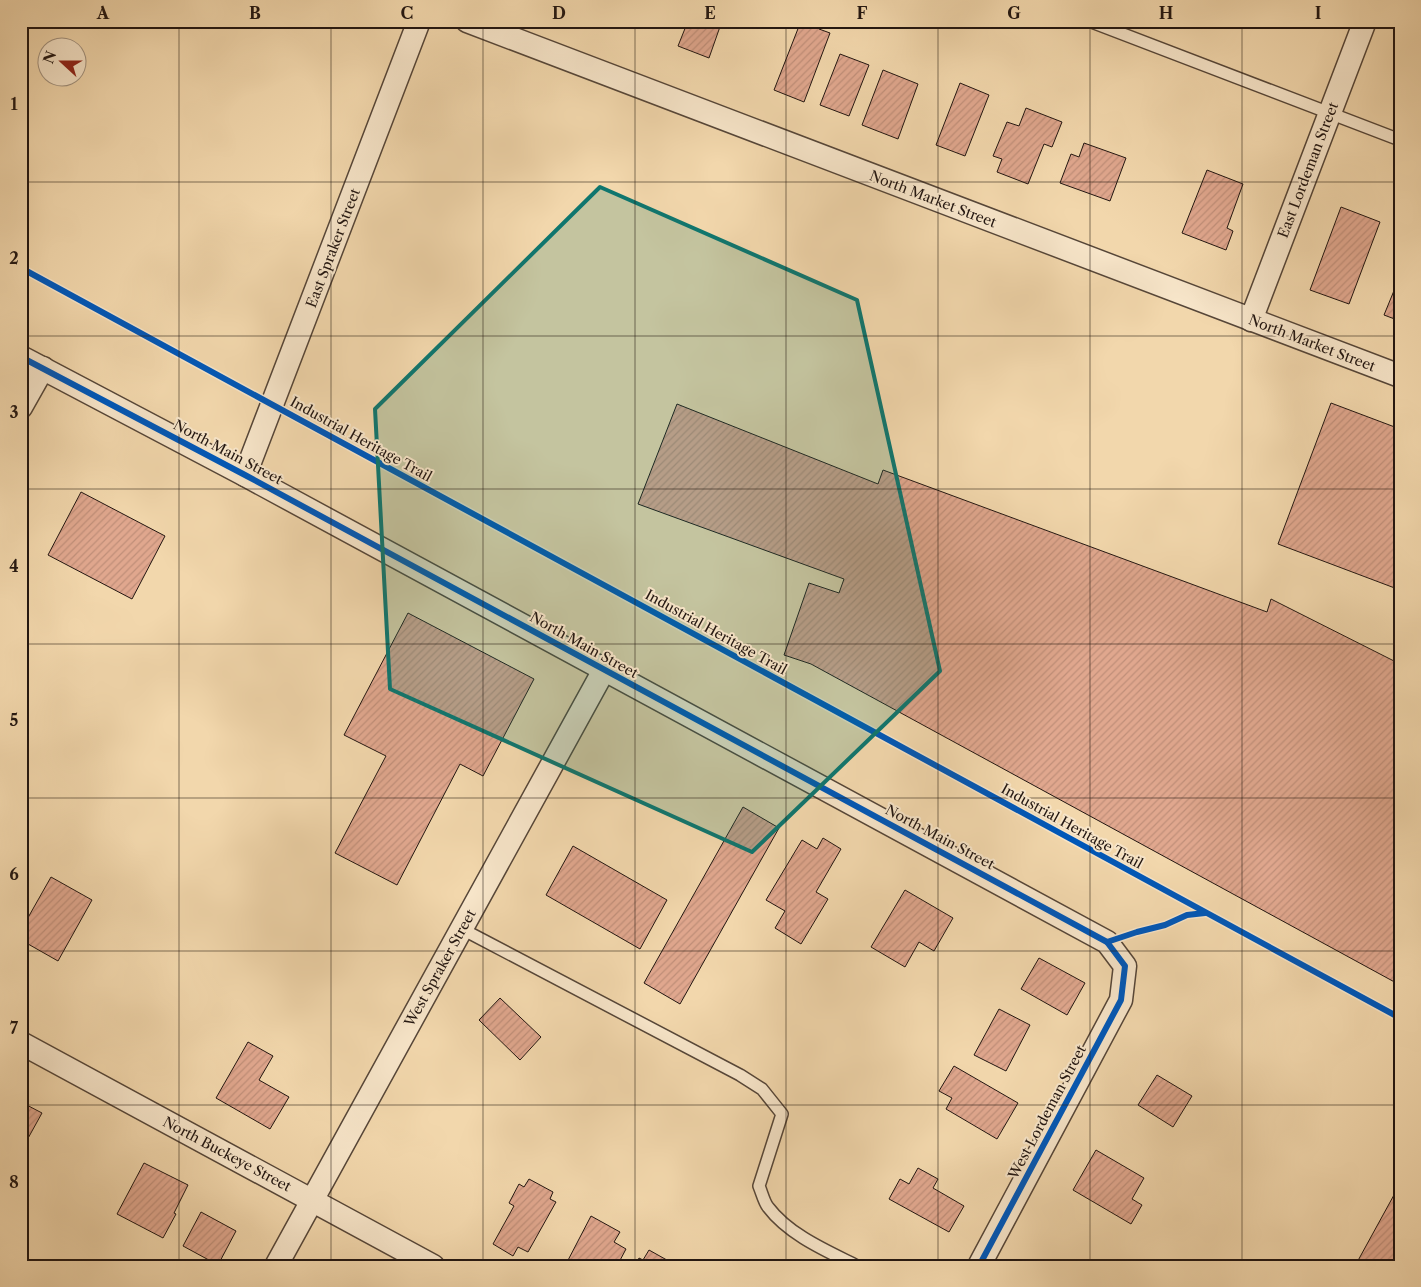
<svg xmlns="http://www.w3.org/2000/svg" width="1421" height="1287" viewBox="0 0 1421 1287" font-family="'Libre Caslon Text',serif">
	<style>
		.building { fill: url(#building-hatch); stroke: #221611 }
		.lines { fill: none; stroke-linecap: round; stroke-linejoin: round }
		.service-casing { stroke: #564638; stroke-width: 14 }
		.minor-casing { stroke: #564638; stroke-width: 25 }
		.service { stroke: #f7e5c9; stroke-width: 11 }
		.minor { stroke: #f7e5c9; stroke-width: 22 }
		.cycleway-casing { stroke: #f7e5c9; stroke-width: 9 }
		.cycleway { stroke: #0057b8; stroke-width: 6 }
		.marked { fill: #0f766e; fill-opacity: 0.2; stroke: #0f766e; stroke-width: 4; stroke-linejoin: round }
		.grid { fill: none; stroke: #221611; stroke-width: 1; stroke-opacity: 0.55 }
		.labels { text-anchor: middle; stroke-width: 4; stroke-linejoin: round; paint-order: stroke }
		.street-label { font-size: 14px; fill: #221611; stroke: #f7e5c9 }
		.neatline { fill: none; stroke: #221611; stroke-width: 2 }
		.grid-label { font-size: 16px; text-anchor: middle; font-weight: bold; fill: #221611 }
	</style>
	<defs>
		<pattern id="building-hatch" width="6" height="6" patternUnits="userSpaceOnUse" patternTransform="scale(1.25)"><rect width="6" height="6" fill="#e0a78e"/><path d="M-1 1l2-2M0 6l6-6M5 7l2-2" fill="none" stroke="#c08f79"/></pattern>
	</defs>
	<rect width="100%" height="100%" fill="#f2d7ac"/>
	<filter id="stains"><feTurbulence type="fractalNoise" baseFrequency=".004" numOctaves="4"/><feColorMatrix values="0 0 0 0 .2 0 0 0 0 .09 0 0 0 0 .02 0 0 0 .5 -.17"/></filter>
	<radialGradient id="worn" r=".72"><stop offset=".6" stop-color="#630" stop-opacity="0"/><stop offset="1" stop-color="#630" stop-opacity=".3"/></radialGradient>
	<g class="building">
		<path d="M688 21H722L709 58 678 46Z"/>
		<path d="M801 21H821L819 29 830 33 804 102 774 90Z"/>
		<path d="M840 54 869 65 849 116 820 105Z"/>
		<path d="M883 70 918 84 898 139 862 125Z"/>
		<path d="M960 83 989 95 965 156 936 145Z"/>
		<path d="M1026 108 1062 122 1052 147 1044 144 1028 184 997 172 1002 159 993 156 1007 122 1019 126Z"/>
		<path d="M1084 143 1126 158 1110 201 1060 183 1071 154 1079 157Z"/>
		<path d="M1207 170 1243 184 1227 228 1233 231 1226 250 1182 233Z"/>
		<path d="M1341 207 1380 222 1349 304 1310 290Z"/>
		<path d="M1400 276V321L1384 315Z"/>
		<path d="M1331 403 1400 429V590L1278 544Z"/>
		<path d="M677 404 878 484 883 470 1267 612 1271 599 1400 664V985L811 664 784 655 809 583 839 593 844 579 638 504Z"/>
		<path d="M81 492 165 536 132 599 48 555Z"/>
		<path d="M408 613 534 679 483 776 460 764 397 885 335 853 386 756 344 735Z"/>
		<path d="M743 807 779 828 680 1004 644 983Z"/>
		<path d="M823 838 841 849 816 892 828 899 801 944 775 928 785 911 766 900 802 840 817 849Z"/>
		<path d="M573 846 667 900 640 949 546 895Z"/>
		<path d="M51 877 92 900 58 961 21 940V930Z"/>
		<path d="M905 890 953 918 934 951 919 942 905 967 871 947Z"/>
		<path d="M1039 958 1085 983 1067 1015 1021 989Z"/>
		<path d="M500 998 541 1037 520 1060 479 1020Z"/>
		<path d="M999 1009 1030 1025 1006 1071 974 1055Z"/>
		<path d="M248 1042 273 1056 259 1080 289 1097 270 1129 216 1098Z"/>
		<path d="M954 1066 1018 1103 997 1139 946 1109 952 1098 939 1091Z"/>
		<path d="M1157 1075 1192 1096 1173 1127 1138 1105Z"/>
		<path d="M21 1102 42 1113 21 1151Z"/>
		<path d="M1096 1150 1144 1178 1132 1199 1142 1205 1131 1224 1073 1190Z"/>
		<path d="M144 1163 188 1185 174 1213 176 1214 163 1238 117 1214Z"/>
		<path d="M918 1168 938 1179 933 1188 964 1206 949 1232 889 1199 900 1179 909 1184Z"/>
		<path d="M529 1179 553 1192 550 1199 556 1202 528 1252 518 1247 513 1256 493 1244 514 1206 509 1203 519 1184 524 1187Z"/>
		<path d="M1400 1184V1266H1355Z"/>
		<path d="M201 1212 236 1231 218 1265 183 1246Z"/>
		<path d="M591 1216 620 1232 614 1242 626 1249 617 1266H565Z"/>
		<path d="M649 1250 674 1264 673 1266H635L639 1258 643 1260Z"/>
	</g>
	<g class="lines">
		<g class="service-casing">
			<g id="service">
				<path d="M1089 21 1400 140"/>
				<path d="M462 929 740 1075 762 1089 782 1114 759 1186C762 1193 764 1202 768 1207 789 1235 827 1251 857 1266"/>
			</g>
		</g>
		<g class="minor-casing">
			<g id="minor">
				<path d="M467 21 1400 376"/>
				<path d="M1251 320 1365 21"/>
				<path d="M21 357 245 475 1107 942 1125 966 1121 1000 979 1266"/>
				<path d="M21 407 43 368"/>
				<path d="M245 475 419 21"/>
				<path d="M21 1043 433 1266"/>
				<path d="M276 1266 604 670"/>
			</g>
		</g>
		<use href="#service" class="service"/>
		<use href="#minor" class="minor"/>
		<g class="cycleway-casing">
			<g id="cycleway">
				<path d="M21 268 1400 1018"/>
				<path d="M21 357 245 475 1107 942 1125 966 1121 1000 979 1266"/>
				<path d="M1107 942 1137 932 1165 925 1187 915 1205 913"/>
			</g>
		</g>
		<use href="#cycleway" class="cycleway"/>
	</g>
	<path class="marked" d="M600 187 857 300 940 671 752 852 390 689 375 409Z"/>
	<path class="grid" d="M179 21V1266M331 21V1266M483 21V1266M635 21V1266M786 21V1266M938 21V1266M1090 21V1266M1242 21V1266M21 182H1400M21 336H1400M21 489H1400M21 644H1400M21 798H1400M21 951H1400M21 1105H1400"/>
	<g class="labels">
		<g class="street-label">
			<text transform="translate(1308 170) rotate(-69)" y="5">East Lordeman Street</text>
			<text transform="translate(933 199) rotate(21)" y="5">North Market Street</text>
			<text transform="translate(333 248) rotate(-69)" y="5">East Spraker Street</text>
			<text transform="translate(1312 343) rotate(21)" y="5">North Market Street</text>
			<text transform="translate(361 439) rotate(29)" y="5">Industrial Heritage Trail</text>
			<text transform="translate(228 452) rotate(28)" y="5">North Main Street</text>
			<text transform="translate(716 632) rotate(29)" y="5">Industrial Heritage Trail</text>
			<text transform="translate(584 645) rotate(29)" y="5">North Main Street</text>
			<text transform="translate(1072 826) rotate(29)" y="5">Industrial Heritage Trail</text>
			<text transform="translate(940 837) rotate(28)" y="5">North Main Street</text>
			<text transform="translate(440 968) rotate(-61)" y="5">West Spraker Street</text>
			<text transform="translate(1047 1112) rotate(-62)" y="5">West Lordeman Street</text>
			<text transform="translate(227 1154) rotate(28)" y="5">North Buckeye Street</text>
		</g>
	</g>
	<rect width="1421" height="1287" fill="none" stroke="#f2d7ac" stroke-width="55"/>
	<g transform="translate(62 62) rotate(291)"><circle r="24" fill="#f7e5c9" stroke="#a2927f"/>
	<path d="M0-4L9 19L0 12L-9 19Z" fill="#8f2418"/>
	<text y="-8" font-size="14" font-weight="bold" text-anchor="middle" fill="#221611">N</text>
	</g>
	<rect x="28" y="28" width="1366" height="1232" class="neatline"/>
	<g class="grid-label">
		<text x="103" y="19">A</text>
		<text x="255" y="19">B</text>
		<text x="407" y="19">C</text>
		<text x="559" y="19">D</text>
		<text x="710" y="19">E</text>
		<text x="862" y="19">F</text>
		<text x="1014" y="19">G</text>
		<text x="1166" y="19">H</text>
		<text x="1318" y="19">I</text>
		<text x="14" y="110">1</text>
		<text x="14" y="264">2</text>
		<text x="14" y="418">3</text>
		<text x="14" y="572">4</text>
		<text x="14" y="726">5</text>
		<text x="14" y="880">6</text>
		<text x="14" y="1034">7</text>
		<text x="14" y="1188">8</text>
	</g>
	<rect width="100%" height="100%" filter="url(#stains)"/>
	<rect width="100%" height="100%" fill="url(#worn)"/>
</svg>
